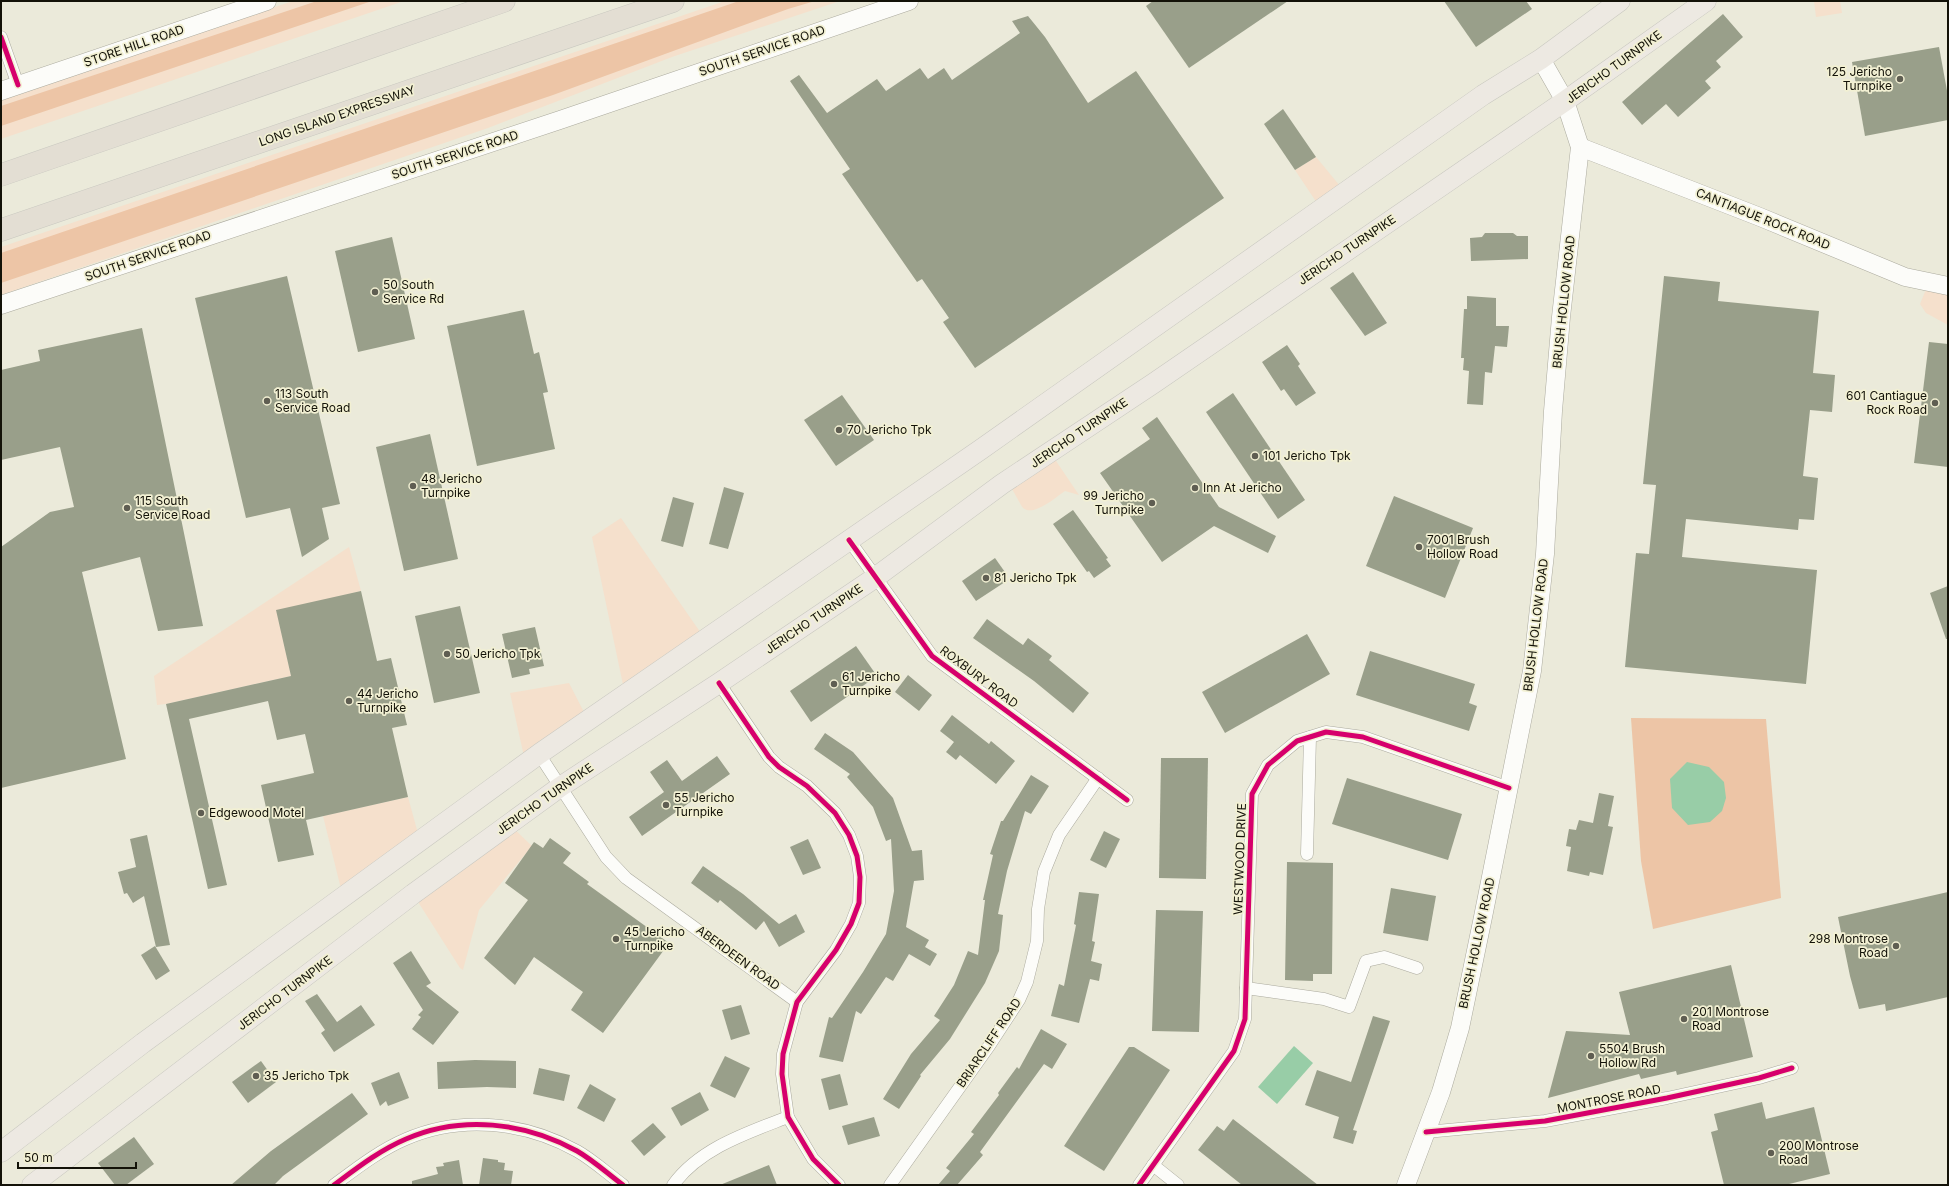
<svg xmlns="http://www.w3.org/2000/svg" width="1949" height="1186" viewBox="0 0 1949 1186" font-family="Inter,sans-serif">
	<style>
		.green { fill: #f5e0cc }
		.forest { fill: #edc5a6 }
		.water { fill: #98cda7 }
		.building { fill: #999f8a }
		.lines { fill: none; stroke-linecap: round; stroke-linejoin: round }
		.street-casing { stroke: #abaa9e; stroke-width: 13 }
		.secondary-casing { stroke: #abaa9e; stroke-width: 19 }
		.primary-casing { stroke: #c9c8c0; stroke-width: 21 }
		.highway-casing { stroke: #c9c8c0; stroke-width: 23 }
		.street { stroke: #fcfcf9; stroke-width: 12 }
		.secondary { stroke: #fcfcf9; stroke-width: 18 }
		.primary { stroke: #ede9e2; stroke-width: 20 }
		.highway { stroke: #e3ded3; stroke-width: 22 }
		.cycleway-casing { stroke: #f2f0d3; stroke-width: 8 }
		.cycleway { stroke: #d6006c; stroke-width: 5 }
		.poi-dot { fill: #5f5e52; stroke: #f2f0d3; stroke-width: 1.5 }
		.labels { text-anchor: middle; stroke-width: 3.5; stroke-linejoin: round; paint-order: stroke }
		.street-label { font-size: 12px; fill: #131208; stroke: #f2f0d3 }
		.poi-label { font-size: 12px; fill: #131208; stroke: #f2f0d3; text-anchor: start }
	</style>
	<rect width="100%" height="100%" fill="#ebeada"/>
	<g class="green">
		<path d="M293 1H404L1 139V99Z"/>
		<path d="M725 1H840L672 57 488 128 1 295V247Z"/>
		<path d="M1814 1H1840L1842 13 1816 17Z"/>
		<path d="M1316 157 1345 192 1321 209 1295 170Z"/>
		<path d="M1929 282 1948 285V325L1926 313 1920 304Z"/>
		<path d="M1050 452 1079 495 1065 491C1056 497 1034 517 1023 508 1021 506 1011 486 1007 481Z"/>
		<path d="M621 518 705 639 625 694 592 537Z"/>
		<path d="M349 547 361 591 277 612 291 676 166 704 157 705 154 676Z"/>
		<path d="M569 683 588 720 525 761 510 693Z"/>
		<path d="M408 797 420 841 343 897 323 816Z"/>
		<path d="M509 824 532 846 479 910 463 970 460 968 413 894Z"/>
	</g>
	<g class="forest">
		<path d="M317 1H372L1 126V106Z"/>
		<path d="M739 1H815L788 9 553 95 1 283V253Z"/>
		<path d="M1631 718 1766 719 1781 898 1653 929 1641 861Z"/>
	</g>
	<g class="water">
		<path d="M1687 762 1709 767 1724 782 1726 798 1722 811 1710 822 1688 825 1672 808 1670 779Z"/>
		<path d="M1294 1046 1313 1063 1277 1104 1258 1087Z"/>
	</g>
	<g class="building">
		<path d="M1153 1H1288L1189 68 1146 6Z"/>
		<path d="M1444 1H1526L1532 9 1476 47Z"/>
		<path d="M1723 14 1743 37 1716 61 1721 67 1705 81 1711 88 1678 117 1666 104 1642 125 1622 102Z"/>
		<path d="M1028 16 1045 37 1088 103 1136 71 1224 198 975 368 943 322 949 318 922 279 917 282 842 174 850 169 790 81 799 75 827 113 877 79 886 91 920 68 928 79 944 68 952 80 1020 33 1012 21Z"/>
		<path d="M1939 47 1948 96V120L1865 136 1852 62Z"/>
		<path d="M1283 109 1316 157 1295 170 1264 124Z"/>
		<path d="M1485 233H1513L1517 236H1528V259L1471 261 1470 238 1482 237Z"/>
		<path d="M392 237 415 339 358 352 335 251Z"/>
		<path d="M1353 272 1387 323 1365 336 1330 288Z"/>
		<path d="M287 276 340 504 322 508 329 539 302 557 290 508 246 518 195 298Z"/>
		<path d="M1664 276 1720 282 1718 301 1819 311 1813 373 1835 375 1832 412 1810 410 1803 476 1818 478 1814 520 1799 519 1798 530 1686 519 1682 557 1817 570 1806 684 1625 667 1636 553 1649 554 1656 485 1643 484Z"/>
		<path d="M1467 296 1496 298V326H1509L1507 347 1495 346 1492 373 1485 372 1483 405 1467 404 1469 371 1463 370 1464 358H1461L1464 309H1467Z"/>
		<path d="M524 310 534 354 539 352 548 392 543 393 555 449 477 466 447 326Z"/>
		<path d="M142 328 203 626 158 631 140 557 82 572 126 759 1 788V547L50 512 74 507 60 447 1 460V370L40 361 38 350Z"/>
		<path d="M1929 342 1948 344V467L1914 463Z"/>
		<path d="M1287 345 1300 364 1298 366 1316 393 1296 406 1284 389 1281 391 1262 362Z"/>
		<path d="M1233 393 1305 500 1278 519 1206 412Z"/>
		<path d="M842 395 874 440 836 466 804 420Z"/>
		<path d="M1157 417 1219 507 1276 536 1268 553 1214 526 1162 562 1100 473 1150 439 1142 428Z"/>
		<path d="M430 434 458 559 404 571 376 447Z"/>
		<path d="M724 487 744 493 728 549 709 544Z"/>
		<path d="M1394 496 1473 528 1445 598 1366 566Z"/>
		<path d="M673 497 694 503 683 547 661 541Z"/>
		<path d="M1073 510 1108 558 1106 559 1111 566 1094 578 1089 571 1087 572 1053 524Z"/>
		<path d="M995 558 1007 575 1005 582 976 601 962 581Z"/>
		<path d="M1948 586V639H1946L1930 593Z"/>
		<path d="M361 591 377 661 391 658 407 725 392 728 408 797 306 820 314 855 278 862 261 785 314 773 305 734 277 740 268 701 189 719 227 885 208 889 166 704 291 676 276 610Z"/>
		<path d="M460 606 480 693 434 703 415 616Z"/>
		<path d="M987 619 1023 645 1028 638 1052 656 1049 660 1089 693 1073 713 1034 681 973 638Z"/>
		<path d="M535 627 544 666 529 669 530 674 512 678 502 634Z"/>
		<path d="M1307 634 1330 674 1225 733 1202 692Z"/>
		<path d="M856 646 877 676 811 722 790 691Z"/>
		<path d="M1370 651 1475 684 1469 703 1477 706 1469 731 1356 695Z"/>
		<path d="M908 675 932 695 919 711 895 692Z"/>
		<path d="M952 715 989 744 991 741 1015 761 996 784 960 755 956 760 946 752 954 742 940 731Z"/>
		<path d="M825 733 853 752 893 798 912 851 922 850 924 880 914 881 906 927 929 940 925 947 937 954 930 966 909 954 893 981 886 977 861 1014 856 1011 843 1062 819 1057 829 1017 832 1018 863 972 886 934 894 891 891 839 886 841 873 807 847 777 850 774 814 749Z"/>
		<path d="M717 756 730 774 642 836 629 817 664 792 650 772 667 760 682 781Z"/>
		<path d="M1161 758H1208L1206 879 1159 878Z"/>
		<path d="M1031 775 1049 786 1031 814 1025 811 1007 871 998 914 1003 915 999 951 985 983 950 1039 920 1075 921 1076 899 1109 883 1099 911 1054 940 1020 934 1016 954 985 968 951 978 955 985 900H983L993 855 990 854 1001 821H1003Z"/>
		<path d="M1347 778 1462 814 1448 860 1332 824Z"/>
		<path d="M1599 793 1614 796 1608 826 1613 827 1603 875 1590 872 1589 876 1567 871 1571 847 1566 846 1569 829 1576 830 1579 820 1593 823Z"/>
		<path d="M1104 831 1120 839 1106 868 1090 860Z"/>
		<path d="M147 835 170 945 156 947 144 896 133 903 127 893 124 894 118 872 136 867 130 839Z"/>
		<path d="M550 838 571 853 563 863 589 882 587 884 669 943 603 1033 571 1010 583 992 534 957 515 985 484 958 528 900 505 883 534 842 543 848Z"/>
		<path d="M808 839 821 868 803 875 790 847Z"/>
		<path d="M1287 862 1333 863 1332 974H1313V981L1285 980Z"/>
		<path d="M703 866 743 894 779 924 796 914 805 932 779 947 764 921 756 930 720 900 718 903 691 883Z"/>
		<path d="M1391 888 1436 896 1428 941 1383 933Z"/>
		<path d="M1079 892 1099 894 1092 941 1095 942 1091 961 1102 964 1099 981 1090 979 1079 1023 1051 1016 1059 984 1064 986 1076 925 1074 924Z"/>
		<path d="M1948 892V997L1886 1011 1885 1004 1859 1009 1850 976 1838 917Z"/>
		<path d="M1156 910 1203 911 1199 1032 1152 1031Z"/>
		<path d="M155 946 170 971 156 980 141 955Z"/>
		<path d="M411 951 431 983 426 986 459 1012 433 1045 412 1029 421 1017 418 1015 423 1010 393 963Z"/>
		<path d="M1731 965 1753 1057 1677 1075 1676 1071 1641 1079 1639 1074 1548 1098 1566 1031 1630 1035 1619 992Z"/>
		<path d="M317 994 337 1022 361 1005 375 1025 334 1052 321 1033 325 1030 305 1001Z"/>
		<path d="M741 1005 750 1034 731 1040 722 1010Z"/>
		<path d="M1373 1016 1390 1021 1353 1130 1357 1131 1353 1144 1333 1138 1339 1117 1305 1105 1317 1070 1351 1082Z"/>
		<path d="M1041 1029 1067 1044 1052 1069 1044 1064 980 1152 983 1155 957 1185H938L950 1171 946 1168 974 1134 971 1132 999 1095 998 1093 1017 1067 1019 1069Z"/>
		<path d="M1129 1047H1134L1170 1070 1104 1171 1064 1146Z"/>
		<path d="M725 1056 750 1068 735 1098 710 1086Z"/>
		<path d="M475 1060 516 1061V1088L487 1087 438 1089 437 1062Z"/>
		<path d="M261 1061 276 1082 248 1103 232 1082Z"/>
		<path d="M539 1068 570 1075 564 1101 533 1094Z"/>
		<path d="M399 1072 409 1098 388 1106 386 1101 380 1106 371 1083Z"/>
		<path d="M840 1074 848 1105 829 1110 821 1079Z"/>
		<path d="M590 1084 616 1099 604 1122 577 1108Z"/>
		<path d="M700 1092 709 1110 681 1126 671 1108Z"/>
		<path d="M352 1093 368 1114 283 1176 274 1185H231L271 1151Z"/>
		<path d="M1762 1102 1766 1119 1814 1107 1830 1174 1785 1185H1724L1711 1132 1718 1130 1714 1114Z"/>
		<path d="M874 1117 880 1136 848 1145 842 1126Z"/>
		<path d="M1233 1119 1318 1185H1242L1198 1150 1217 1126 1224 1131Z"/>
		<path d="M653 1123 666 1137 644 1156 631 1141Z"/>
		<path d="M134 1137 154 1164 126 1185H115L98 1163Z"/>
		<path d="M483 1158 498 1160V1162L505 1163 504 1170 513 1171 511 1185H479Z"/>
		<path d="M459 1160 463 1185H412V1181L438 1174 436 1167 444 1166 443 1163Z"/>
		<path d="M769 1165 777 1185H720Z"/>
	</g>
	<g class="lines">
		<g class="street-casing">
			<g id="street">
				<path d="M1 37 18 85"/>
				<path d="M849 540 932 656 1127 800"/>
				<path d="M719 683 769 757 779 767 807 786 835 813 849 835 857 856 860 877 859 903 851 924 836 950 797 1002 783 1054 782 1074 788 1117 813 1159 839 1185"/>
				<path d="M539 754 606 857 626 878 797 1002"/>
				<path d="M1307 854 1310 737"/>
				<path d="M1246 988 1324 999 1349 1007 1366 961 1384 957 1417 968"/>
				<path d="M1426 1132 1545 1121 1667 1098 1759 1078 1792 1068"/>
				<path d="M1153 1165 1178 1185"/>
				<path d="M334 1185C357 1168 380 1150 406 1139 461 1115 525 1122 577 1151 593 1160 608 1174 623 1185"/>
				<path d="M673 1185C700 1148 747 1133 788 1117"/>
				<path d="M890 1185 989 1046 1019 1000 1027 982 1037 941 1038 909 1044 872 1059 835 1098 778"/>
				<path d="M1139 1185 1234 1051 1245 1019 1252 794 1268 765 1297 741 1326 732 1363 737 1509 788"/>
			</g>
		</g>
		<g class="secondary-casing">
			<g id="secondary">
				<path d="M1 91 267 1"/>
				<path d="M1580 147 1760 217 1905 277 1948 286"/>
				<path d="M1 305 560 120 909 1"/>
				<path d="M1406 1185 1441 1092 1460 1028 1483 917 1532 671 1545 554 1553 411 1561 317 1580 147 1565 101 1541 59"/>
			</g>
		</g>
		<g class="primary-casing">
			<g id="primary">
				<path d="M1 1152 143 1043 539 754 980 450 1483 95 1541 59 1620 1"/>
				<path d="M32 1185 413 894 560 787 719 683 876 577 1002 484 1154 383 1565 101 1706 1"/>
			</g>
		</g>
		<g class="highway-casing">
			<g id="highway">
				<path d="M1 175 504 1"/>
				<path d="M1 230 673 1"/>
			</g>
		</g>
		<use href="#street" class="street"/>
		<use href="#secondary" class="secondary"/>
		<use href="#primary" class="primary"/>
		<use href="#highway" class="highway"/>
		<g class="cycleway-casing">
			<g id="cycleway">
				<path d="M1 37 18 85"/>
				<path d="M849 540 932 656 1127 800"/>
				<path d="M719 683 769 757 779 767 807 786 835 813 849 835 857 856 860 877 859 903 851 924 836 950 797 1002 783 1054 782 1074 788 1117 813 1159 839 1185"/>
				<path d="M1426 1132 1545 1121 1667 1098 1759 1078 1792 1068"/>
				<path d="M334 1185C357 1168 380 1150 406 1139 461 1115 525 1122 577 1151 593 1160 608 1174 623 1185"/>
				<path d="M1139 1185 1234 1051 1245 1019 1252 794 1268 765 1297 741 1326 732 1363 737 1509 788"/>
			</g>
		</g>
		<use href="#cycleway" class="cycleway"/>
	</g>
	<g class="poi-dot">
		<circle cx="1900" cy="79" r="4"/>
		<circle cx="375" cy="292" r="4"/>
		<circle cx="267" cy="401" r="4"/>
		<circle cx="1935" cy="403" r="4"/>
		<circle cx="839" cy="430" r="4"/>
		<circle cx="1255" cy="456" r="4"/>
		<circle cx="413" cy="486" r="4"/>
		<circle cx="1195" cy="488" r="4"/>
		<circle cx="1152" cy="503" r="4"/>
		<circle cx="127" cy="508" r="4"/>
		<circle cx="1419" cy="547" r="4"/>
		<circle cx="986" cy="578" r="4"/>
		<circle cx="447" cy="654" r="4"/>
		<circle cx="834" cy="684" r="4"/>
		<circle cx="349" cy="701" r="4"/>
		<circle cx="666" cy="805" r="4"/>
		<circle cx="201" cy="813" r="4"/>
		<circle cx="616" cy="939" r="4"/>
		<circle cx="1896" cy="946" r="4"/>
		<circle cx="1684" cy="1019" r="4"/>
		<circle cx="1591" cy="1056" r="4"/>
		<circle cx="256" cy="1076" r="4"/>
		<circle cx="1771" cy="1153" r="4"/>
	</g>
	<g class="labels">
		<g class="street-label">
			<text transform="translate(134 46) rotate(-19)" y="4">STORE HILL ROAD</text>
			<text transform="translate(762 51) rotate(-19)" y="4">SOUTH SERVICE ROAD</text>
			<text transform="translate(1614 67) rotate(-36)" y="4">JERICHO TURNPIKE</text>
			<text transform="translate(337 116) rotate(-19)" y="4">LONG ISLAND EXPRESSWAY</text>
			<text transform="translate(455 155) rotate(-18)" y="4">SOUTH SERVICE ROAD</text>
			<text transform="translate(1763 219) rotate(22)" y="4">CANTIAGUE ROCK ROAD</text>
			<text transform="translate(1347 250) rotate(-34)" y="4">JERICHO TURNPIKE</text>
			<text transform="translate(148 256) rotate(-19)" y="4">SOUTH SERVICE ROAD</text>
			<text transform="translate(1564 302) rotate(-84)" y="4">BRUSH HOLLOW ROAD</text>
			<text transform="translate(1079 433) rotate(-34)" y="4">JERICHO TURNPIKE</text>
			<text transform="translate(814 619) rotate(-34)" y="4">JERICHO TURNPIKE</text>
			<text transform="translate(1536 625) rotate(-83)" y="4">BRUSH HOLLOW ROAD</text>
			<text transform="translate(979 677) rotate(37)" y="4">ROXBURY ROAD</text>
			<text transform="translate(545 799) rotate(-35)" y="4">JERICHO TURNPIKE</text>
			<text transform="translate(1240 859) rotate(-88)" y="4">WESTWOOD DRIVE</text>
			<text transform="translate(1477 943) rotate(-78)" y="4">BRUSH HOLLOW ROAD</text>
			<text transform="translate(738 958) rotate(36)" y="4">ABERDEEN ROAD</text>
			<text transform="translate(285 993) rotate(-37)" y="4">JERICHO TURNPIKE</text>
			<text transform="translate(989 1043) rotate(-56)" y="4">BRIARCLIFF ROAD</text>
			<text transform="translate(1609 1099) rotate(-11)" y="4">MONTROSE ROAD</text>
		</g>
		<g class="poi-label">
			<text x="1892" y="76" text-anchor="end">125 Jericho<tspan x="1892" dy="14">Turnpike</tspan></text>
			<text x="383" y="289">50 South<tspan x="383" dy="14">Service Rd</tspan></text>
			<text x="275" y="398">113 South<tspan x="275" dy="14">Service Road</tspan></text>
			<text x="1927" y="400" text-anchor="end">601 Cantiague<tspan x="1927" dy="14">Rock Road</tspan></text>
			<text x="847" y="434">70 Jericho Tpk</text>
			<text x="1263" y="460">101 Jericho Tpk</text>
			<text x="421" y="483">48 Jericho<tspan x="421" dy="14">Turnpike</tspan></text>
			<text x="1203" y="492">Inn At Jericho</text>
			<text x="1144" y="500" text-anchor="end">99 Jericho<tspan x="1144" dy="14">Turnpike</tspan></text>
			<text x="135" y="505">115 South<tspan x="135" dy="14">Service Road</tspan></text>
			<text x="1427" y="544">7001 Brush<tspan x="1427" dy="14">Hollow Road</tspan></text>
			<text x="994" y="582">81 Jericho Tpk</text>
			<text x="455" y="658">50 Jericho Tpk</text>
			<text x="842" y="681">61 Jericho<tspan x="842" dy="14">Turnpike</tspan></text>
			<text x="357" y="698">44 Jericho<tspan x="357" dy="14">Turnpike</tspan></text>
			<text x="674" y="802">55 Jericho<tspan x="674" dy="14">Turnpike</tspan></text>
			<text x="209" y="817">Edgewood Motel</text>
			<text x="624" y="936">45 Jericho<tspan x="624" dy="14">Turnpike</tspan></text>
			<text x="1888" y="943" text-anchor="end">298 Montrose<tspan x="1888" dy="14">Road</tspan></text>
			<text x="1692" y="1016">201 Montrose<tspan x="1692" dy="14">Road</tspan></text>
			<text x="1599" y="1053">5504 Brush<tspan x="1599" dy="14">Hollow Rd</tspan></text>
			<text x="264" y="1080">35 Jericho Tpk</text>
			<text x="1779" y="1150">200 Montrose<tspan x="1779" dy="14">Road</tspan></text>
		</g>
	</g>
	<rect width="1949" height="1186" fill="none" stroke="#131208" stroke-width="4"/>
	<path d="M18 1162v6h118v-6" fill="none" stroke="#131208" stroke-width="2"/>
	<text x="24" y="1162" font-size="12" fill="#131208" stroke="#f2f0d3" stroke-width="3" paint-order="stroke">50 m</text>
</svg>
